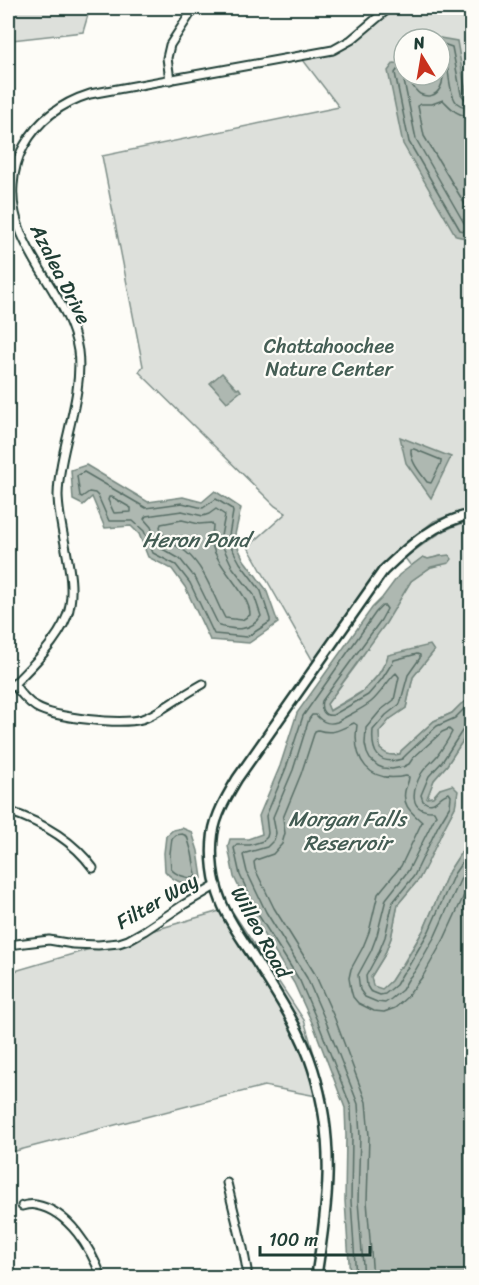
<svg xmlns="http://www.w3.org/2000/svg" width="479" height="1285" viewBox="0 0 479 1285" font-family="Sriracha,sans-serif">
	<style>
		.green { fill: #dde0db; stroke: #7e8e88; stroke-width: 1.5; fill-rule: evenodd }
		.water { fill: #aeb8b1; stroke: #75877f; stroke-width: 1.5 }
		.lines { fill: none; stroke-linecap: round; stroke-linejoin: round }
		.shore { stroke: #586e66; stroke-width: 1.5 }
		.minor-casing { stroke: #1f3d34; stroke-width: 11 }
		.tertiary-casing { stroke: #1f3d34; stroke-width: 13 }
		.minor { stroke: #fdfcf7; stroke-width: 7 }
		.tertiary { stroke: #fdfcf7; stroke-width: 8 }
		.labels { text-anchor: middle; stroke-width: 4.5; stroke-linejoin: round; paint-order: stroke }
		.street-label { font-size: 20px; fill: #1f3d34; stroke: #fdfcf7 }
		.park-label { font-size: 20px; fill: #455e55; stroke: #fdfcf7 }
		.water-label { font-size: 21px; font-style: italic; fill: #435c53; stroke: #fdfcf7 }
	</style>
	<rect width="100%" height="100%" fill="#fdfcf7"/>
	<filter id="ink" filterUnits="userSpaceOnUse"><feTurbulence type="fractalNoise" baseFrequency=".0167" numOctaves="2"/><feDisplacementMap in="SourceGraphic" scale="12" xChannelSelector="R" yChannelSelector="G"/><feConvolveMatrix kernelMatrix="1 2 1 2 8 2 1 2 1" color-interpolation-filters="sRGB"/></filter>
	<g filter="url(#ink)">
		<g class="green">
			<path d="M8 8H90L83 32 12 40 8 33Z"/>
			<path d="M390 8H471V508L434 521 410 540 317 668 248 547 286 513 275 506 139 372 143 366 102 156 339 107 303 60 346 46ZM404 39H440V75H404Z"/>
			<path d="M471 521V699L461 704 452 713 434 721 401 751 400 754C390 756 387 755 380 749L379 732 390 719 406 708 413 677 434 651 387 659 378 675 363 691 329 711 327 704 357 664 411 581 431 567 442 565 441 556 428 559 423 557 411 566 405 558C425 543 446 526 471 521Z"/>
			<path d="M471 728V837L449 871 424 929 403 964 398 970 391 981 382 990 373 986 371 977 384 956 391 938 398 904 419 879 444 828 455 807 440 789 433 797 426 798 434 780 447 765Z"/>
			<path d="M230 908 304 1020 327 1098 264 1086 8 1153V973Z"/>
		</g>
		<g class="water">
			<path d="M440 38 457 41 466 93 471 92V239L456 236 403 144 388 71 394 63 404 64V75H421L428 83 430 75H440Z"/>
			<path d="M222 373 237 389 239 388 241 391 227 402 210 383Z"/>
			<path d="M400 437 451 457 431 498 406 463Z"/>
			<path d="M86 465 148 502 183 497 202 502 215 491 241 508 234 539 244 560 266 589 278 623 249 643 210 640 185 587 172 569 148 557 139 534 131 526 105 528 92 497 83 505 73 500 71 470Z"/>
			<path d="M449 555 452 559 449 563 431 567 411 581 386 623 327 704 330 711C340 704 354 699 363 691 373 683 385 668 388 655L430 645 434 651 413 677 406 708 390 719 379 732 380 749C387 755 390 756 400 754L401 751 434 721 452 713 461 704 471 699V728L447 765 434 780 427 798 433 797 440 789 452 785 458 791 455 807 444 828 428 862 419 879 398 904 391 938 384 956 371 977 373 986 382 989 391 981 398 970 404 964 424 929 449 871 471 837V1277H350L345 1201 346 1136 345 1108 314 1027 294 983 254 919 234 877 228 846 230 839H248L262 834 259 816 280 766 297 713 372 608 382 598 399 575 423 557 428 559 441 556Z"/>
			<path d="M182 828 192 832 198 851 202 878C193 891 173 881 165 871L164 853 166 836 173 830Z"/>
		</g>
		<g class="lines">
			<g class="shore">
				<path d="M440 45 443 44 452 47 461 94 465 99H472"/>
				<path d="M440 52H444L446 54C448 65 449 95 457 103 462 107 466 107 472 106"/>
				<path d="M440 67C448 80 438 103 420 94 415 91 411 83 408 78H405L404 81 416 139 464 223 472 225"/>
				<path d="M404 70H397L395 73 409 142 460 230 472 233"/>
				<path d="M472 116C457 116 452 109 443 100L432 104H421L418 106 424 136 472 216"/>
				<path d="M411 449H414L441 460V463L431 483 427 482C420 472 410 462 411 449Z"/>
				<path d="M84 472 146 508 182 503 203 508 216 499 232 509 233 512 228 541 240 563 261 591 270 619V622L247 637 214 634 190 583 176 565 153 553 144 531 133 521H109L98 496 95 493 89 492 82 497 80 496 77 476Z"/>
				<path d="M109 497H112L131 508V512L114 513 108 500Z"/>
				<path d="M216 509 225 515 221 536V543L233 568 254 595 261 616C251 632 235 630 219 626L196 579 180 559 159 547 151 527 144 519 146 516 182 511 203 516 209 514Z"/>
				<path d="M182 520 199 524 211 523 213 525C213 531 211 537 212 544 217 568 251 595 250 615L242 620 225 618C213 596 206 569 186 552 180 547 172 544 166 540L160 527 161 524Z"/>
				<path d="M472 726 464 728 442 762 429 776 421 795 423 801C435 810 438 795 449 793L451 796 450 806 438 826 414 876 393 902 385 937 378 954 366 976 367 986 370 991 380 995 385 994 396 985 403 973 408 967 429 931 454 874 472 848"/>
				<path d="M182 834 187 836 192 853 196 875 194 878C186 878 176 875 171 869L170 853 172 838 175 835Z"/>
				<path d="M356 1278 351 1201 352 1136 351 1107 319 1025 300 981 259 916 240 875 234 848 237 845H250L263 841 267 837 268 833 266 816 286 768 303 716 376 612 382 606H385L387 609 381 620 322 701C320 709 324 717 333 715L368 695 382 679 394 660 417 654 420 655V658L408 675 400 704 386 715 373 730C371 752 378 766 402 759L407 754 437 726 455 718 464 709 472 705"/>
				<path d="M364 1278 358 1201 360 1136 358 1104 326 1022 307 978 266 912 247 872 243 855 246 853 267 847 274 840 276 833 273 817 293 770 309 719 312 715H316C322 722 328 725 337 722 348 715 361 710 371 702 381 694 387 681 396 673L399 677 394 700 381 710 366 728 365 744 367 753 370 759 378 766 383 768 392 769 403 767 409 764 413 758 442 732 449 729 452 732C448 740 442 749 437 756 432 762 425 767 421 774 412 791 408 812 434 811L436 815 408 871 386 899 377 935 371 951 358 975 360 990 365 997 377 1002 385 1003 391 999 402 990 409 978 415 971 435 936 461 878 472 861"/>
				<path d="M373 1278 367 1201 369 1136 366 1102 335 1019 315 974 274 908 255 869 254 862 256 860 273 854 282 844 285 833 283 818 301 774 315 731 318 730C333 735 341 729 354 723L357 725C352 760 369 784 406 776L409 777C409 782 406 786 405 791 402 807 413 813 422 822L401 866 378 894 369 932 363 947 351 969 349 978 351 990 353 997 358 1003 374 1011 384 1012 395 1008 407 997 423 976 444 939 472 878"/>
			</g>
			<g class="minor-casing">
				<g id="minor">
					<path d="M170 80 167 58 170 45 194 8"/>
					<path d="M14 684C20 693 27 701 36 707 54 718 121 725 142 719 157 714 169 704 183 696 189 692 196 688 203 684"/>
					<path d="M8 690C28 670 57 643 67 616 80 582 58 532 58 495 59 448 84 397 78 351 69 291 8 249 13 185 14 171 17 158 24 146 39 119 61 103 90 94L333 50 351 40 389 8"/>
					<path d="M8 811C41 822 72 839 93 868"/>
					<path d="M8 945 49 940 73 944 98 945 119 943 128 940 144 931 183 905 217 885"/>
					<path d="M227 1183 243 1248 247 1270V1278"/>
					<path d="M22 1206C26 1205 32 1204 36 1205 69 1211 91 1249 102 1278"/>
				</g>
			</g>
			<g class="tertiary-casing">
				<path id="tertiary" d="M316 1278C328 1204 336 1142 313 1069 300 1027 274 990 251 953 240 936 228 920 221 901 213 881 210 856 213 834 216 814 227 796 237 779L383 571C409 546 435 522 472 514"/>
			</g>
			<use href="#minor" class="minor"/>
			<use href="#tertiary" class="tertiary"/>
		</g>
	</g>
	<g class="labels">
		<g class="street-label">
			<text transform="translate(61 274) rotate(63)" y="7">Azalea Drive</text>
			<text transform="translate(157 901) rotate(-30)" y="7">Filter Way</text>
			<text transform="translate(261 932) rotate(61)" y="7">Willeo Road</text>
		</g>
		<g class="park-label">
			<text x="329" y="353">Chattahoochee<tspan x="329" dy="23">Nature Center</tspan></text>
		</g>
		<g class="water-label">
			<text x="196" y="547">Heron Pond</text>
			<text x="347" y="826">Morgan Falls<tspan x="347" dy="24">Reservoir</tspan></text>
		</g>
	</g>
	<rect width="479" height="1285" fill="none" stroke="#fdfcf7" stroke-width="30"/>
	<rect x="15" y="15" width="449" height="1255" fill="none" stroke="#1f3d34" stroke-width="2" filter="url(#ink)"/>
	<g transform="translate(422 57) rotate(349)"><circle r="28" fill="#fdfcf7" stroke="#a4b0a9" stroke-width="1.5"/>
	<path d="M0-4.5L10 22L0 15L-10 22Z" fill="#c8321e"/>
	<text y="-9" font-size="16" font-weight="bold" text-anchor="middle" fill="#1f3d34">N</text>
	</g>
	<path d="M260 1246v9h110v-9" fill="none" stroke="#1f3d34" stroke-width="3"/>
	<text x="269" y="1246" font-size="18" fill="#1f3d34" stroke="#fdfcf7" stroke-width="4.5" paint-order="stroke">100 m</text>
</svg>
